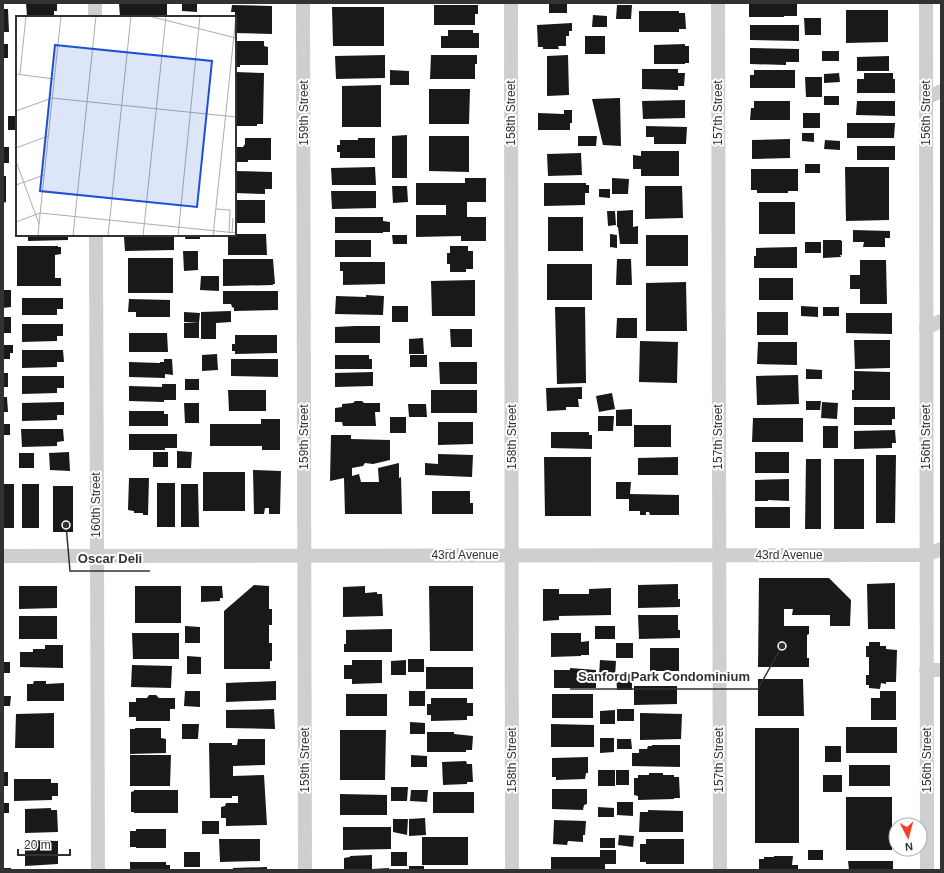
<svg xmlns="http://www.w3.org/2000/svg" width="944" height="873" viewBox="0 0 944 873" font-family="Arial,sans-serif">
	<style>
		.building { fill: #191919 }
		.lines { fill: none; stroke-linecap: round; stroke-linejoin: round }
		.street { stroke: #cfcfcf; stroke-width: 14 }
		.labels { text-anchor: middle; stroke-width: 4; stroke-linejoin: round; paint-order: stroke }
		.street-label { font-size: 12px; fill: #323232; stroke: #fff }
		.inset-road { fill: none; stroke: #adadad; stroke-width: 1 }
		.view { fill: #1d4ed8; fill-opacity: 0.15; stroke: #1d4ed8; stroke-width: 2 }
		.inset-edge { fill: none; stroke: #323232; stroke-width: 2 }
		.leader { fill: none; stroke: #323232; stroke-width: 1.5 }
		.callout-dot { fill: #323232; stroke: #fff; stroke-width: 1.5 }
		.callout-label { font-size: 13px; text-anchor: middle; font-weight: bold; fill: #323232; stroke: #fff; stroke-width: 4; stroke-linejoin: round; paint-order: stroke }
	</style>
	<rect width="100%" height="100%" fill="#fff"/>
	<g class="building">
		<path d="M26 3H57V11H54V16H27Z"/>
		<path d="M119 3H167V17H120Z"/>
		<path d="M182 3H197V12L182 11Z"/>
		<rect x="549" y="3" width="18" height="10"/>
		<path d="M749 3H797V16H784V17H749Z"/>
		<path d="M232 5 272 6V34L235 33V12H231Z"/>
		<path d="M434 5H478V14H475V25H434Z"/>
		<path d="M617 5H632L631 19H616Z"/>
		<path d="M332 7H384V46H333Z"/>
		<path d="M3 9H8L9 32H3Z"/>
		<path d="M846 10H888V42L846 43Z"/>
		<path d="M639 11H679V13H685L686 29H679V32H639Z"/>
		<path d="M593 15 607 16V27H592Z"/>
		<path d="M804 18H821V35H805Z"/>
		<path d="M572 23V31H569V36H566V46H558L559 49H543V47H538L537 25Z"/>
		<path d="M750 25H799V41L750 40Z"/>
		<path d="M448 30H473V33H479V48H441V36H448Z"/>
		<rect x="585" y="36" width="20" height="18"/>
		<path d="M235 41H264V46L268 47V65H240V67H235Z"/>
		<rect x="3" y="44" width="5" height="14"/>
		<path d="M685 44V46H689V63H685V64H654V45Z"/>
		<path d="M750 48 799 49V62H786V65L750 64Z"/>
		<rect x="822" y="51" width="17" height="10"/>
		<path d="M385 55V78L336 79 335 56Z"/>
		<path d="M431 55H477V64H475V79H430Z"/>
		<path d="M568 55 569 95 547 96V56Z"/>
		<path d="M889 56V71H857V57Z"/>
		<path d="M642 69H678V73H685L684 86H678V90L642 89Z"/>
		<path d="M390 70 409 71V85H390Z"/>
		<path d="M754 70H795V88H750V75H754Z"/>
		<path d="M235 72 264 73 263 124H257V126H235Z"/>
		<path d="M839 73 840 82 824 83V74Z"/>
		<path d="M864 73H893V79H895V93H857V79H864Z"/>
		<rect x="15" y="74" width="2" height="14"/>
		<path d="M805 77H822V97H806Z"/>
		<path d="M381 85V127H342V86Z"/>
		<path d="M429 89H470L469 124H429Z"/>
		<rect x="15" y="95" width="2" height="14"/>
		<rect x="824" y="96" width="15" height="9"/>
		<path d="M620 98 621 146 603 145 592 99Z"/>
		<path d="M685 100V118L643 119 642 101Z"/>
		<path d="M754 101H790V120H750L751 108H754Z"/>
		<path d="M857 101H895V116L856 115Z"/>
		<path d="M564 110H572V123H570V130H538V113L564 114Z"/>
		<rect x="803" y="113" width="17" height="15"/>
		<rect x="8" y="116" width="9" height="14"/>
		<path d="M847 123H895L894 138H847Z"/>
		<path d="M646 126 687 127 686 144H654V137H646Z"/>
		<path d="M802 133H814V142L802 141Z"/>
		<path d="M407 135V178H392V136Z"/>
		<path d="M429 136H469V172L429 171Z"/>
		<path d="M578 136H597L596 146H578Z"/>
		<path d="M245 138H271V160H248V162H235V147H243L245 144Z"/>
		<path d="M358 138H375V158H340V152H337V145H340V140H358Z"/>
		<path d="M790 139V158L752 159V140Z"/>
		<path d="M825 140 840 141V150L824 149Z"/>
		<rect x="857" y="146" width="38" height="14"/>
		<rect x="3" y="147" width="6" height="16"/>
		<path d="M641 151H679V176H641V169H633V155L641 156Z"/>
		<path d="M581 153 582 175 548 176 547 154Z"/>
		<rect x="805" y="164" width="15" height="9"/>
		<path d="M375 167 376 185H332L331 168Z"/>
		<path d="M845 167H889V220L846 221Z"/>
		<path d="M751 169H798V191H788V193H757V190H751Z"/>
		<path d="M235 171 272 172V189H265V194L235 193Z"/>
		<path d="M3 176H6V202L3 203Z"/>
		<path d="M465 178H486V202H467V217H486V241H461V236L416 237V215H446V205H416V183H465Z"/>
		<path d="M612 178 629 179 628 194H612Z"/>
		<path d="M544 183H586V185H589V193H585V205L544 206Z"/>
		<path d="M392 186H407L408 202 393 203Z"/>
		<path d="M645 186H682L683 218 645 219Z"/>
		<path d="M599 189H610V198L599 197Z"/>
		<path d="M331 191H376V208L332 209Z"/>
		<rect x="235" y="200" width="30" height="23"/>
		<rect x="759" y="202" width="36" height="32"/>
		<path d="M633 210V227L638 226V244H620L618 227H617V211Z"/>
		<path d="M607 211H615L616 225 608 226Z"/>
		<path d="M335 217H383V221L390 222V232H383V233H335Z"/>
		<rect x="548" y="217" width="35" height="34"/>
		<path d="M853 230 890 231V238H885V247H863L864 242H853Z"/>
		<path d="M235 234H266L267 255H228V235Z"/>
		<path d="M610 234 617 235V248L610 247Z"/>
		<path d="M28 235H68V240L28 241Z"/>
		<path d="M186 235H200V239H185Z"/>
		<path d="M392 235H407V244H393Z"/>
		<rect x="646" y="235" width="42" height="31"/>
		<path d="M174 236V250L125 251 124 237Z"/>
		<rect x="335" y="240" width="36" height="17"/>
		<path d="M823 240H841V241H842V255H840L841 257 823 258Z"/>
		<rect x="805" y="242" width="16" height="11"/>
		<path d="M17 246H58V247H61V254L55 255V278H61V286H17Z"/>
		<path d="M450 246H468V251H473V269H466V272H450V264H447V253H450Z"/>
		<path d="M797 247V268H754V256H756V248Z"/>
		<path d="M183 251H198V270L184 271Z"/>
		<rect x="128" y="258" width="45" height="35"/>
		<path d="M223 259H273L275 284H273V285L223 286Z"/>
		<path d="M617 259H631L632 285H616Z"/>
		<path d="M860 260H886L887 304H860V289H850V275H860Z"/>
		<path d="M340 262H385V284L343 285V271H340Z"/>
		<rect x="547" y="264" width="45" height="36"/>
		<path d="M201 276H219V291L200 290Z"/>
		<rect x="759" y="278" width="34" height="22"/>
		<path d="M475 280V316H432L431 281Z"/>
		<path d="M686 282 687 331H646V283Z"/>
		<path d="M3 290H11V307L3 308Z"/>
		<path d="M223 291H278V310L234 311V308L232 307 231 304H223Z"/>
		<path d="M366 295 384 296 383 315 335 314 336 296 366 297Z"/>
		<path d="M22 298H63V309H57V315H22Z"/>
		<path d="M129 299 170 300V317H136V312H128Z"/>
		<rect x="392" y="306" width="16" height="16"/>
		<path d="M801 306 818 307V317L801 316Z"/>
		<path d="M555 307H585L586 383 557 384Z"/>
		<rect x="823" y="307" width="16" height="9"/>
		<path d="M231 311V322L216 323V339H201V323H203H201V312Z"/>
		<path d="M184 312 200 313 199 323 184 322Z"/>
		<rect x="757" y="312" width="31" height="23"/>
		<path d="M846 313H892V334L846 333Z"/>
		<rect x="3" y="317" width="8" height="16"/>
		<path d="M617 318H637V338H616Z"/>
		<rect x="184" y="323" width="15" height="15"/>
		<path d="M22 324H63V336H57V341L22 342Z"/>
		<path d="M355 326H380V343H335V327Z"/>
		<path d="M450 329H472V347H451Z"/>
		<path d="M129 333H167L168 352H129Z"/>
		<path d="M235 335H277V353L235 354V351H232V344H235Z"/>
		<path d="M423 338 424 354H409V339Z"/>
		<path d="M854 340H890V368L855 369Z"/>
		<path d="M640 341 678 342 677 383 639 382Z"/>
		<path d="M758 342H797V365L757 364Z"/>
		<path d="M3 345H13V353H10V359H3Z"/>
		<path d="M22 350H63L64 362H57V367L22 368Z"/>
		<path d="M217 354 218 370 202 371V355Z"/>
		<path d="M335 355H369V359H372V369H335Z"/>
		<rect x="410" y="355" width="17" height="12"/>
		<path d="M164 359H172L173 375 165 374V378L129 377V362L160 363V362H164Z"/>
		<path d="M231 359H278V377L231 376Z"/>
		<path d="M439 362H477V384H440Z"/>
		<path d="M806 369 822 370V379H806Z"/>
		<path d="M854 371 890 372V400H852V390H854Z"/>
		<path d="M373 372V386L335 387V373Z"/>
		<rect x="3" y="373" width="5" height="14"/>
		<path d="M798 375 799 404 757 405 756 376Z"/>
		<path d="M22 376H64V388H57V393L22 394Z"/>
		<rect x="185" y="379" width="14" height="11"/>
		<path d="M162 384H176V400H164V402L129 401V386L162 387Z"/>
		<path d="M582 387V399H578L579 407H566V410L547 411 546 388Z"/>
		<path d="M228 390H266V411H229Z"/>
		<rect x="431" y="390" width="46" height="23"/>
		<path d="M612 393 615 409 599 412 596 396Z"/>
		<path d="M3 397H7L8 412H3Z"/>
		<path d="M355 401H362L364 403H380V412H375L376 426H343L342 422H335V408L342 407V404L353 403Z"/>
		<path d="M806 401H821L820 410H806Z"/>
		<path d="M64 402V415H57V420L22 421V403Z"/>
		<path d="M822 402 838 403 837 419 821 418Z"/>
		<path d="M184 403H199V423H185Z"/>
		<path d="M408 404H426L427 417H409Z"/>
		<path d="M854 407H895V419H892V425H854Z"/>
		<path d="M632 409V426H616V410Z"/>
		<path d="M129 411H164V414H168V426H129Z"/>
		<path d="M598 416H614L613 431H598Z"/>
		<rect x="390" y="417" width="16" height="16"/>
		<path d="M753 418H803V442H752Z"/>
		<path d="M261 419H280V450H262V446H210V424H261Z"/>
		<path d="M438 422H473V444L438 445Z"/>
		<rect x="3" y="424" width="7" height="11"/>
		<rect x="634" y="425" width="37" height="22"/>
		<rect x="823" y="426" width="15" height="22"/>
		<path d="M21 429H63L64 441 57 442V446L22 447Z"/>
		<path d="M895 430 896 443H892V448L854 449V431Z"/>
		<path d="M551 432H589V435H592V449L551 448Z"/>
		<path d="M129 434H177V448H165V450H129Z"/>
		<path d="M331 435H351V439L390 440V460L373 464 365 463 363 466 352 468V476L359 474 361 482H379L378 468 399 463V478L401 477 402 514H345L344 478 330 481Z"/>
		<path d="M177 451 192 452 191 468H177Z"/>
		<path d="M69 452 70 471 50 470 49 453Z"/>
		<rect x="153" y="452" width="15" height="15"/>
		<rect x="755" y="452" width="34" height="21"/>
		<rect x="19" y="453" width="15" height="15"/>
		<path d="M438 454 473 455 472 477 425 475V463L438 464Z"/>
		<path d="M876 455H896L895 523H876Z"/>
		<path d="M544 457H591V516H545Z"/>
		<path d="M678 457V475H638V458Z"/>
		<path d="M806 459H821V529H805Z"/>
		<rect x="834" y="459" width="30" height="70"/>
		<path d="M253 470 281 471 280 514H269V508H265L264 514H254Z"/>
		<rect x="203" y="472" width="42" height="39"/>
		<path d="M129 478H149L148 515H143V513H134V511L128 510Z"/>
		<path d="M789 479V501L768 500V501H755V480Z"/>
		<path d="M616 482H631L630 494 679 495V515H650L649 512H646V515H640V511H629V499H616Z"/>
		<rect x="157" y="483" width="18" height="44"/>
		<rect x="3" y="484" width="11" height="44"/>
		<rect x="22" y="484" width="17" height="44"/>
		<path d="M181 484H198L199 527H181Z"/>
		<rect x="53" y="486" width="20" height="46"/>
		<path d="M432 491H470V503H473V514H432Z"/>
		<rect x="755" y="507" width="35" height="21"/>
		<path d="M759 578H829L851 600 850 626H830V615H792L793 609H784V626H809V634L807 635V658H809V667H758Z"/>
		<path d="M895 583V629H868L867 584Z"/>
		<path d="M678 584V599H680V607L638 608V585Z"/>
		<path d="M254 585 269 586V609H272V625H269V643H272V661H270V669H224V611Z"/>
		<path d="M19 586H57V608L19 609Z"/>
		<rect x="135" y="586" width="46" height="37"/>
		<path d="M201 586H222L223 598H220V601L201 602Z"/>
		<path d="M365 586V593L377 592V594H382L383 616 343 617V587Z"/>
		<path d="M429 586H473V651H430Z"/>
		<path d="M611 588V615L559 616V620L543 621V589H559V594H589V589Z"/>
		<path d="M638 615H678V630H680V638L639 639Z"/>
		<rect x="19" y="616" width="38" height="23"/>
		<path d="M185 626 200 627V643H185Z"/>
		<rect x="595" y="626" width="20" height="13"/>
		<path d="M392 629V652H344V644H346V630Z"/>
		<path d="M132 633H179V659H133Z"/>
		<path d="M551 633H581V642L589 641V655H581V656L551 657Z"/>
		<path d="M869 642H880V646H886V649L897 650 896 682H886V684L881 683 880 689 869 688V685H866V675H869V657H866V646H869Z"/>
		<rect x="616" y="643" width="17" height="15"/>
		<path d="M45 645H63V668L20 667V652H33V649H45Z"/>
		<rect x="650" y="648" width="29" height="23"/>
		<path d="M187 656 201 657V674H187Z"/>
		<rect x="408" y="659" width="16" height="13"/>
		<path d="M352 660H382V683L352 684V679H344V665H352Z"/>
		<path d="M406 660V675H391V661Z"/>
		<path d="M600 660 616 661 615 676H599Z"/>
		<rect x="3" y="662" width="7" height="11"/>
		<path d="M132 665 172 666 171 688 131 687Z"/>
		<rect x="426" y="667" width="47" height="22"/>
		<path d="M570 668 596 670V688H554V670H570Z"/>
		<path d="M616 674H632V690H617Z"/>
		<path d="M758 679H803L804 716H758Z"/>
		<path d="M34 681H46V684L64 683V701H27V684H33Z"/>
		<path d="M276 681V700L226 702V683Z"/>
		<path d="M634 686H677V704L634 705Z"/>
		<path d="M185 691H200V707L184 706Z"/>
		<rect x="409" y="691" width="16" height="15"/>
		<path d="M880 691H896V720H871V698H880Z"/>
		<rect x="346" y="694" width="41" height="22"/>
		<rect x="552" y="694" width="41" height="24"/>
		<path d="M149 695H156L159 698H175V709H170V721H136V717H129V702H136V698H147Z"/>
		<path d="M3 696H11L10 706H3Z"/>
		<path d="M431 698H467V703H473V716H467V720L431 721V715H427V704H431Z"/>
		<path d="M274 709 275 729 226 728V710Z"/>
		<rect x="617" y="709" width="17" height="12"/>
		<path d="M615 710V724H600V711Z"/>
		<path d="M54 713V748H15L16 714Z"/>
		<path d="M640 713 682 714 681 739 640 740Z"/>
		<path d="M410 722 425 723V734H410Z"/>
		<path d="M182 724H199L198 739H182Z"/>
		<path d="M551 724 594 725V747H551Z"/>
		<rect x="846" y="727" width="51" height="26"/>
		<path d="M135 728H161V738L166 739V753L130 754V729H135Z"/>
		<rect x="755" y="728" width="44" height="115"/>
		<path d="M340 730H386L385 780H340Z"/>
		<path d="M427 732H454V734L473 736 472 750H466V752H427Z"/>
		<path d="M600 738H614V752L600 753Z"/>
		<path d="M238 739H265V765L233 766V776L264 775 267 825 226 826V818H221V807L225 806 226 803H238V796H232V798H210L209 743H232V745H237Z"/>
		<path d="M617 739H631L632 749H617Z"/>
		<path d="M652 745H680V767L632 766V753H639V749H647L648 746H652Z"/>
		<rect x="825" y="746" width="16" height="16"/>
		<path d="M130 755H171L170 786H130Z"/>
		<path d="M411 755 427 756V767H411Z"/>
		<path d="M588 757V773H586L585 779 556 780V777H552V758Z"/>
		<path d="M466 761 467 764H472L473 782H467V784L443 785 442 762Z"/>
		<rect x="849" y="765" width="41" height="21"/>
		<rect x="598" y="770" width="17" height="16"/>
		<rect x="616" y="770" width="13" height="15"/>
		<rect x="3" y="772" width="5" height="14"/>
		<path d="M649 773H663V775H674V777H679L680 798H674V799L638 800V796L634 795V778H638V775H649Z"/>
		<rect x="823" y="775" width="19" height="17"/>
		<path d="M14 779H51V783H58V796H52V800L14 801Z"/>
		<path d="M391 787H408L407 801H391Z"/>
		<path d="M552 789H587V804L584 805 583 810 552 809Z"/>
		<path d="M134 790H178V813H134V812H131V792L134 791Z"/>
		<path d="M411 790H428L427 802 410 801Z"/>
		<rect x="433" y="792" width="41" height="21"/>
		<path d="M340 794 387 795V815H340Z"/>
		<rect x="846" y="797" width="46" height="53"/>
		<path d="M617 802H633V816L617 815Z"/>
		<rect x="3" y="803" width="6" height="10"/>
		<path d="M598 807 614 808V817H598Z"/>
		<path d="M51 808V810H57L58 832 25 833V809Z"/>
		<path d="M648 810 683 811V832H639L640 812H648Z"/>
		<path d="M425 818 426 835 409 836V819Z"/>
		<path d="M393 819H408L407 835 393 832Z"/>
		<path d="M554 820 586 821 585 835H583V842L568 841 567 845 553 844Z"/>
		<rect x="202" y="821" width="17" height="13"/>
		<path d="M343 827H391V849L343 850Z"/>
		<path d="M136 829H166V848H136V847H130V831H136Z"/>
		<path d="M619 835 634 836 633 847 618 845Z"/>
		<rect x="422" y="837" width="46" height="28"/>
		<rect x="600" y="838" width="15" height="10"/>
		<path d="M219 839H260V861L220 862Z"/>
		<path d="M646 839H684V864H646V862H640V844H646Z"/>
		<path d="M25 840 58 841V864L25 866Z"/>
		<path d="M600 850H616V864H605V870H551V857H600Z"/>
		<rect x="808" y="850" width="15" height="10"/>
		<rect x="184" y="852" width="16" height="15"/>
		<rect x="391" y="852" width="16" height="14"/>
		<path d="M372 855V869L389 868V870H344V858L350 857V856Z"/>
		<path d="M774 856H793L792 865H798V870H759V859H764V857H774Z"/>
		<path d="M848 861H893V870H849Z"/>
		<path d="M130 862H166V865H170V870H130Z"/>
		<rect x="409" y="866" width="15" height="4"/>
		<path d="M267 867V870H233V868Z"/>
		<rect x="3" y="868" width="8" height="2"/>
	</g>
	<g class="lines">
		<g class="street">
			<path d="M95 3V17"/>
			<path d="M303 3 305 870"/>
			<path d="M511 3 512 870"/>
			<path d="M718 3 720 870"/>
			<path d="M926 3 927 870"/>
			<path d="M926 98 941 91"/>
			<path d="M96 235 98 870"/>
			<path d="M926 328 941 321"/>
			<path d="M3 556 926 555 941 549"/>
			<path d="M926 670H941"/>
		</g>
	</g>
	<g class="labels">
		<g class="street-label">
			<text transform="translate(304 113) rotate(-90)" y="4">159th Street</text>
			<text transform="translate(511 113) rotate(-90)" y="4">158th Street</text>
			<text transform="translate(718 113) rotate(-90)" y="4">157th Street</text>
			<text transform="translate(926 113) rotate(-90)" y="4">156th Street</text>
			<text transform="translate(304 437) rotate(-90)" y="4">159th Street</text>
			<text transform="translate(512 437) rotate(-90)" y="4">158th Street</text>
			<text transform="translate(718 437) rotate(-90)" y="4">157th Street</text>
			<text transform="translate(926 437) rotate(-90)" y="4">156th Street</text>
			<text transform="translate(96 505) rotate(-90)" y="4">160th Street</text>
			<text x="465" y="559">43rd Avenue</text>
			<text x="789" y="559">43rd Avenue</text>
			<text transform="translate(305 760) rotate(-90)" y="4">159th Street</text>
			<text transform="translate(512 760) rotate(-90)" y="4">158th Street</text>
			<text transform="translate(719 760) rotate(-90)" y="4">157th Street</text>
			<text transform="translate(927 760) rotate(-90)" y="4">156th Street</text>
		</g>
	</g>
	<g transform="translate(16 16)">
		<rect width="220" height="220" fill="#fff"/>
		<path class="inset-road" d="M133 0 220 22M0 58 38 63M4 58 10 0M0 95 36 82 220 101M0 132 32 120M0 145 23 208 22 220M0 169 28 159M200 193 214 194 213 217M0 206 24 197 220 217M23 208 45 0M216 217 217 202M57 220 80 0M92 220 115 0M127 220 150 0M162 220 184 0M197 220 220 0"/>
		<path class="view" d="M39 29 196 45 181 191 24 175Z"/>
		<rect width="220" height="220" class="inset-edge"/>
	</g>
	<path class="leader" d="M66 525L70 571H150M782 646L758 689H570"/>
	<g class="callout-dot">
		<circle cx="66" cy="525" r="4"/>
		<circle cx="782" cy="646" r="4"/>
	</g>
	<g class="callout-label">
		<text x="110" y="563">Oscar Deli</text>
		<text x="664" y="681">Sanford Park Condominium</text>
	</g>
	<rect width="944" height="873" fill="none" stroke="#323232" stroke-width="8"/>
	<g transform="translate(908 837) rotate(174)"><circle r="19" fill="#ffffff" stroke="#adadad"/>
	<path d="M0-3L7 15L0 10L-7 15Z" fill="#f1412b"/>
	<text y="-6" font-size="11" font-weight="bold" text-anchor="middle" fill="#323232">N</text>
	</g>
	<path d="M18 849v6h52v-6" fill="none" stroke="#323232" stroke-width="2"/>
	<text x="24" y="849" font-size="12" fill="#323232" stroke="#ffffff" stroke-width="3" paint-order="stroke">20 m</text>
</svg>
